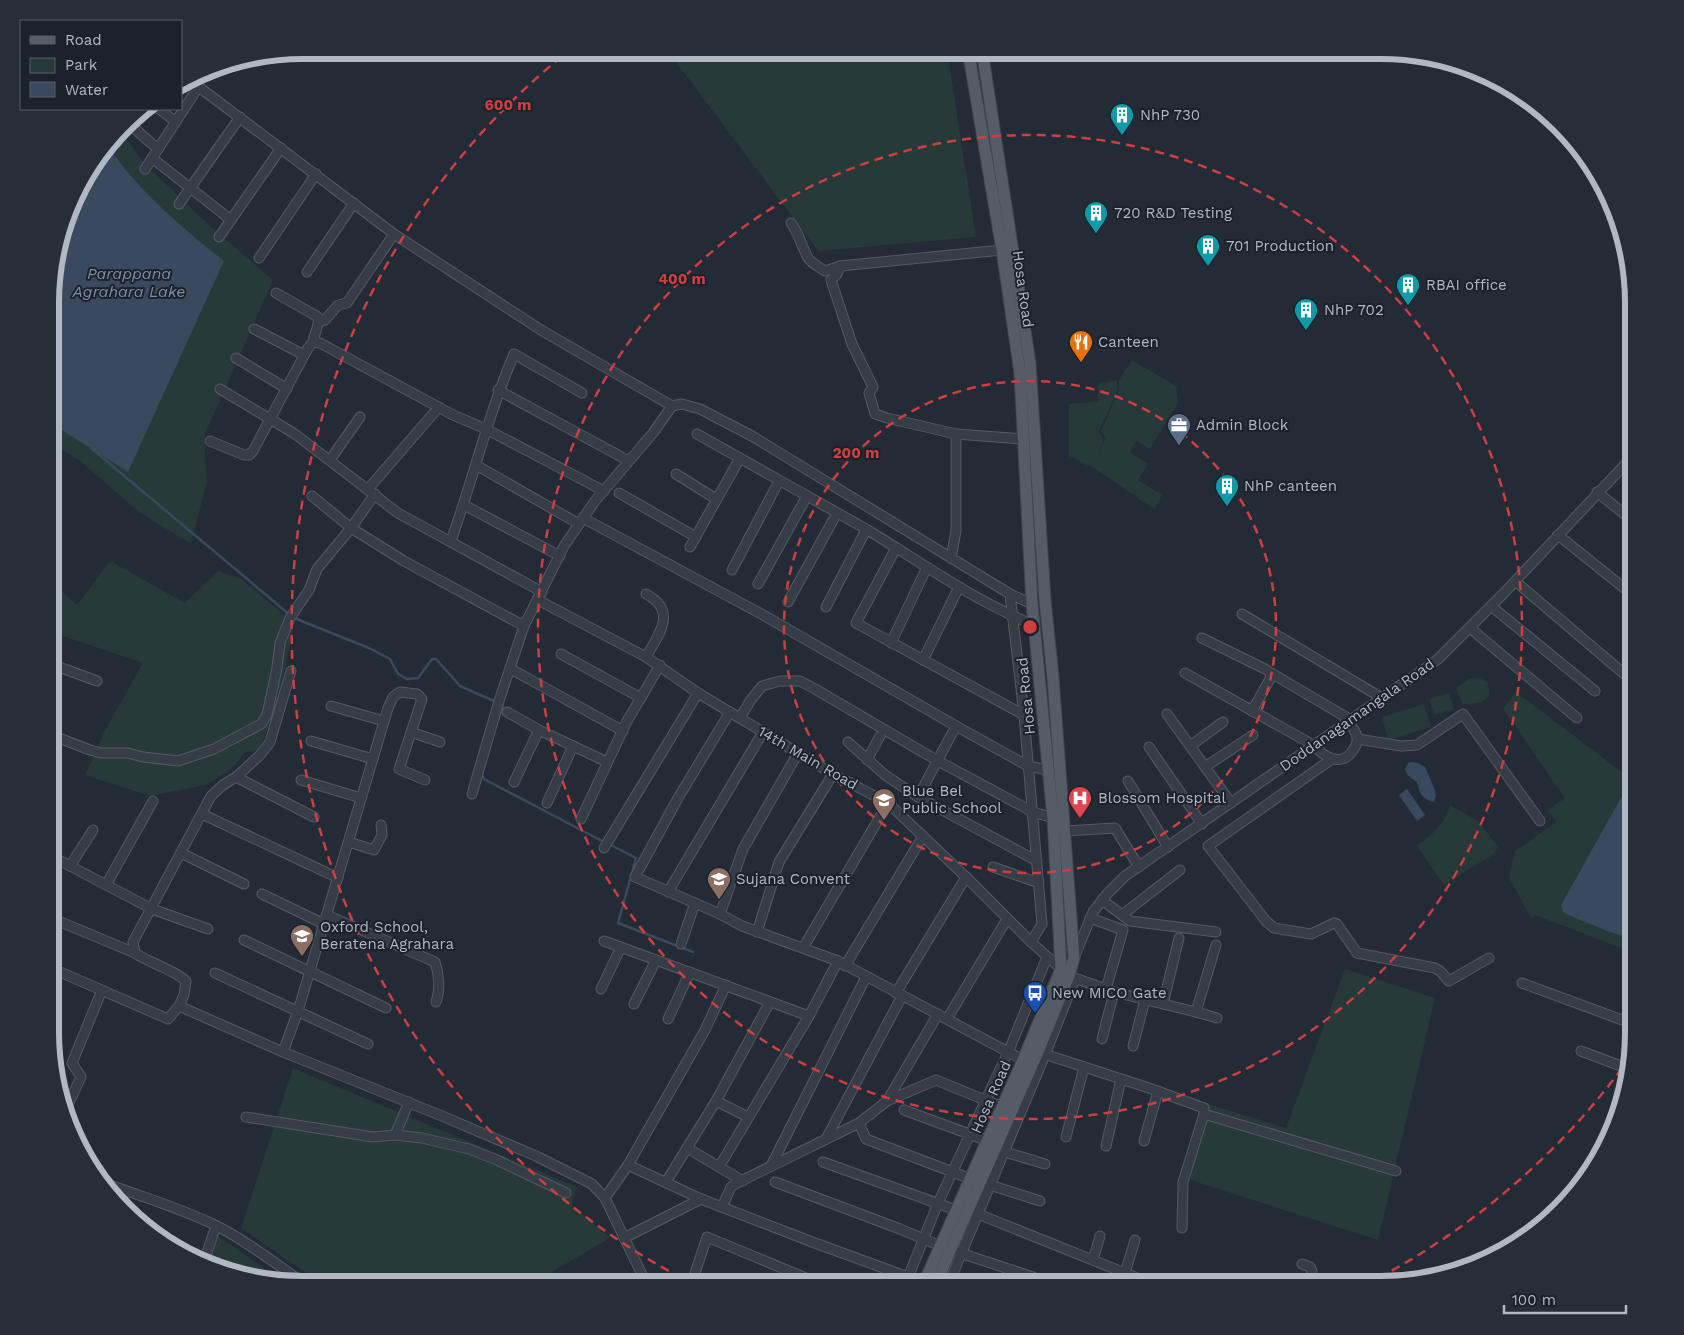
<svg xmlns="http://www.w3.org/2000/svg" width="1684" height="1335" viewBox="0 0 1684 1335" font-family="'Work Sans',sans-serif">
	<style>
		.green { fill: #283939 }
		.water { fill: #3a495d }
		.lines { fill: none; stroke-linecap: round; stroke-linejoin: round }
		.stream { stroke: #3a495d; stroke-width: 2.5 }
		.minor-casing { stroke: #545b64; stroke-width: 11 }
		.major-casing { stroke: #404650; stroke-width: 13 }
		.minor { stroke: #363d47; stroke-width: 9 }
		.major { stroke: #545c67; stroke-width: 11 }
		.ring { fill: none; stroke: #d03e3f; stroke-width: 2.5; stroke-dasharray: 9 6 }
		.labels { text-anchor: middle; stroke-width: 4; stroke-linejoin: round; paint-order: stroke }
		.poi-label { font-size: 15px; fill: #b1b8c3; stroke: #1c222b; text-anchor: start }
		.street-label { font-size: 15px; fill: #b1b8c3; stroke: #1c222b }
		.water-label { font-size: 16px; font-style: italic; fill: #7c8ea8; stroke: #1c222b }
		.rim { fill: none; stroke: #b1b8c3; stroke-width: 6 }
		.centre { fill: #d03e3f; stroke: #1c222b; stroke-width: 2.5 }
		.ring-label { font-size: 15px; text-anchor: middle; font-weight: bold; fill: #d03e3f; stroke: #1c222b; stroke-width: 4; stroke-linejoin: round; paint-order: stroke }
	</style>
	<rect width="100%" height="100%" fill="#232b36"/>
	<g class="green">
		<path d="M667 50H947L976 237 818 251Z"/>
		<path d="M121 131 142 161 209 225 273 280 204 436 207 481 191 544 139 512 79 460 52 443V424L127 471 224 261C181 225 140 194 108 146Z"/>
		<path d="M1132 360 1176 386 1178 403 1150 449 1136 441 1130 452 1148 464 1138 480 1162 495 1154 509 1095 469 1069 456V404L1098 401V384L1117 380V392L1099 431 1103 439 1100 454 1105 438 1101 431 1119 390V380Z"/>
		<path d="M110 561 185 603 218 571 241 579 294 623 288 655 274 714 258 751 246 752 230 770 206 785 150 796 85 775 104 732 143 663 51 632 52 597 57 586 77 605Z"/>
		<path d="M1479 678 1487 682 1489 689V696L1482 702 1463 705 1456 688 1469 679Z"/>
		<path d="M1516 692 1623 773 1634 758V779L1623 794 1561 905 1562 910 1568 915 1607 931 1634 940V953L1535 915 1532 919 1509 878 1515 851 1556 822 1548 810 1565 798 1503 709Z"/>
		<path d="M1449 693 1454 709 1434 715 1429 699Z"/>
		<path d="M1424 704 1431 727 1388 740 1382 717Z"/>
		<path d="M1450 805 1478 821 1498 847 1494 854 1444 885 1417 846C1433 834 1444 825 1450 805Z"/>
		<path d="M1345 969 1435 998 1378 1240 1181 1177 1205 1103 1286 1128Z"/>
		<path d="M293 1068 577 1187 572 1205 610 1238 542 1278 537 1285 322 1284 241 1228Z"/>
		<path d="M218 1236 287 1284 208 1266Z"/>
	</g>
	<g class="water">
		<path d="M108 146C141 194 180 225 224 261L128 472 52 424V269L84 176Z"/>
		<path d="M1409 762 1418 763 1425 767 1435 790 1436 796 1434 802C1422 799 1420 794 1417 782 1411 778 1407 776 1405 769Z"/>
		<path d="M1634 779V940L1607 931 1568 915 1563 912 1561 905 1623 794Z"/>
		<path d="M1407 789 1425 815 1417 821 1399 795Z"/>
	</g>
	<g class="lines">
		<g class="stream">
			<path d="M91 448 290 615"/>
			<path d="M294 618 369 648 390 659 398 674 407 679 418 678 432 659H436L460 686 503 705 498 720"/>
			<path d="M481 773 484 779 604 842"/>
			<path d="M609 844 636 858 618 923 693 952"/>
		</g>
		<g class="minor-casing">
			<g id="minor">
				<path d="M191 81 394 234 541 330 672 406"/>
				<path d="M159 109 176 122"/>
				<path d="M128 123 158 149"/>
				<path d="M152 158 231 220"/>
				<path d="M145 169 199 86"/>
				<path d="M179 204 240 117"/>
				<path d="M791 223C799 234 801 244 807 256 810 263 819 267 825 271L840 266"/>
				<path d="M219 237 281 148"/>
				<path d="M259 258 316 174"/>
				<path d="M307 272 354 203"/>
				<path d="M276 293 318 317C320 325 314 334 313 342"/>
				<path d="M319 321 325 320 338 305 347 303 394 234"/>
				<path d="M254 329 304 355"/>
				<path d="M236 358 287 389"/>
				<path d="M220 389 295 434 398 513 542 592"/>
				<path d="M498 390 629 461"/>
				<path d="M697 434C753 466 810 497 866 529 921 562 974 601 1034 625"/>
				<path d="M956 434 1023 439"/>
				<path d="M210 441 244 455H249L253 451 308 348 313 342 320 343 453 415 486 429 604 491"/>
				<path d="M330 460 360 417"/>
				<path d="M476 465 579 524"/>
				<path d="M676 474 716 499"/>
				<path d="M368 489 439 407"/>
				<path d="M1597 492 1634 522"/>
				<path d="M619 493 696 537"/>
				<path d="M312 496 351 528 404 561 524 626"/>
				<path d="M464 505 560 556"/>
				<path d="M583 518 765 616 956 726 1028 766 1049 770"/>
				<path d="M1558 535 1634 596"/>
				<path d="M451 541C473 479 488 415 514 354L582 393"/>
				<path d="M690 547 740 458"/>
				<path d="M896 548 856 623 1024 715"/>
				<path d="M951 558 956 531V434L887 418 875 414 869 393 873 387 852 344 831 280 837 274 840 266 1002 250"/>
				<path d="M732 570 779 481"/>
				<path d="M1515 581 1629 678"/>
				<path d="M758 584 807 496"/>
				<path d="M1010 594 1024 715 1042 924 1031 942"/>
				<path d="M538 600 646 657 698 693 833 774 888 803 966 877 1031 942 1069 976 1114 992 1196 1012"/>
				<path d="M788 602 837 513"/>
				<path d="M1491 606 1595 691"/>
				<path d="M826 607 866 530"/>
				<path d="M1242 614 1382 698"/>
				<path d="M1470 628 1577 718"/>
				<path d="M1202 638 1265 669 1271 673 1270 679 1252 711"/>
				<path d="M891 643 927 567"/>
				<path d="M561 654 641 698"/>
				<path d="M646 657C659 634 678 611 646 594"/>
				<path d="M923 660 959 587"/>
				<path d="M51 664 97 681"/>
				<path d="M511 669 623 731"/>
				<path d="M1185 673 1315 746C1324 757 1340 766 1351 753 1354 749 1358 744 1357 738 1357 732 1351 726 1348 721"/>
				<path d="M1271 673 1351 720"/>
				<path d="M331 706 384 721"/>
				<path d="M507 712 539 730 607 762"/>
				<path d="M730 712 678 798 635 877 720 914 742 926 838 961 1023 1060"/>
				<path d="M1167 714 1231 803"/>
				<path d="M740 718 750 701 762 686 780 681H800L815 689 938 761 1033 812 1053 818"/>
				<path d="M411 732 440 742"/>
				<path d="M51 735 90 750 101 753H128L143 757 178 761 214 749 261 724 267 715 277 668 280 643 290 618 309 590 317 569 351 528 375 494"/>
				<path d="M1358 739 1401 746 1417 745 1463 714 1540 821"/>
				<path d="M311 741 373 759"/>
				<path d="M848 742 885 775 918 797 1037 861"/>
				<path d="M1190 746 1223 722"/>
				<path d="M1149 747 1202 824"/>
				<path d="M1332 759 1208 846 1266 921 1274 928 1311 934 1334 923 1337 924 1357 953 1435 968 1440 971 1449 981 1489 958"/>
				<path d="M867 760 880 736"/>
				<path d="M1205 767 1253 735"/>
				<path d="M236 777 260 755 270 742 291 671"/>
				<path d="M301 780 361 798"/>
				<path d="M1128 781 1168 847"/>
				<path d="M514 782 539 730"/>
				<path d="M472 794 499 701 524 626 564 546 595 501 653 433 672 406 682 404 700 409 752 436 1010 594 1032 604"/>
				<path d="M918 797 956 726"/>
				<path d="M547 803 573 746"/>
				<path d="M202 814 338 878"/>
				<path d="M314 817 236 777 223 785 211 796 133 942 135 953C151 964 171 968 186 981L184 995 179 1006 283 1052 442 1116 536 1156 592 1184 605 1198 647 1285"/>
				<path d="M581 819 626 723 660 665"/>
				<path d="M1065 831 1115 828 1139 867"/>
				<path d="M349 842 374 850 382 835 381 825"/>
				<path d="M604 848 698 693"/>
				<path d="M181 853 244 884"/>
				<path d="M51 856 152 909 208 929"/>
				<path d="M70 866 93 830"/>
				<path d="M993 867 1039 883"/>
				<path d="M106 885 153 801"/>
				<path d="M668 892 763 732"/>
				<path d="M262 894 324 924"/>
				<path d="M1102 900 1130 921 1216 932"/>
				<path d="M720 914 743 849 798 753"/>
				<path d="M327 915 435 962C439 975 441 988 436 1002"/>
				<path d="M1122 915 1180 870"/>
				<path d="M51 918 135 953"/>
				<path d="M1090 918 1123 930 1106 989"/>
				<path d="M757 932 779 862 833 774"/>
				<path d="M244 940 386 1008"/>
				<path d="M604 941 809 1016"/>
				<path d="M681 944 695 903"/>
				<path d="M1216 945 1196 1012 1217 1018"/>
				<path d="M803 948 888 803"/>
				<path d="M1060 953 1074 958 1093 912 1107 894 1125 876 1437 660 1503 594 1634 455"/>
				<path d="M845 966 923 836"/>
				<path d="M60 972 168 1019 179 1006"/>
				<path d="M215 973 368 1044"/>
				<path d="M1522 983 1633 1024"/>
				<path d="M601 989 621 947"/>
				<path d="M896 993 966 877"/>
				<path d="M634 1004 656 960"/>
				<path d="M1163 1004 1179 938"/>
				<path d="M668 1019 690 972"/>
				<path d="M947 1019 1007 919"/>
				<path d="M1102 1039 1114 992"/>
				<path d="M1133 1046 1145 1000"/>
				<path d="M1581 1051 1629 1069"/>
				<path d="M283 1052 298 1011 388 708 393 697 400 692 417 694 422 699 399 769 425 780"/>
				<path d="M1041 1053 1146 1087 1204 1108V1114L1183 1182 1182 1228"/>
				<path d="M716 1101 748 1117"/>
				<path d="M887 1101 938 1014"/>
				<path d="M66 1109 81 1077 72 1063 102 990"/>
				<path d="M904 1110 988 1141"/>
				<path d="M1204 1114 1396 1171"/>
				<path d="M246 1117 373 1137 395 1135 422 1138 469 1149 497 1160 566 1193"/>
				<path d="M859 1123 866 1139 971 1179"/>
				<path d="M395 1135 409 1102"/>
				<path d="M1066 1137 1084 1067"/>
				<path d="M826 1139 902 996"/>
				<path d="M1144 1141 1158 1091"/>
				<path d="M1106 1146 1121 1079"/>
				<path d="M687 1148 743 1181"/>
				<path d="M1005 1152 1045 1164"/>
				<path d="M823 1162 956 1210"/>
				<path d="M628 1165 701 1199 815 1243 908 1277"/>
				<path d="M771 1166 866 977"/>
				<path d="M719 1167 809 1016 838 961"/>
				<path d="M666 1182 716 1101 770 1002"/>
				<path d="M775 1182 900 1229 945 1248"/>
				<path d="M107 1184C143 1197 180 1208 215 1225 247 1241 276 1264 305 1284"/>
				<path d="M990 1185 1040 1201"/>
				<path d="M605 1198 628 1165 705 1030 726 985"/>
				<path d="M722 1207 731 1187 737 1183 859 1123 887 1101 936 1080 1002 1107"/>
				<path d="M973 1212 1125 1273"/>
				<path d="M624 1238 701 1199"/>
				<path d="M1135 1240 1125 1273 1154 1285"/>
				<path d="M957 1252 1033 1277 1050 1285"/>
				<path d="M1093 1260 1100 1236"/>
				<path d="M203 1264 216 1226"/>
				<path d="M1302 1264 1310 1267 1312 1271 1309 1285"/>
				<path d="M691 1285 707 1237 823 1285"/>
				<path d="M905 1285 938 1203 1010 1048 1047 957"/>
				<path d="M948 1285 1045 1055 1075 979"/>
			</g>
		</g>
		<g class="major-casing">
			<g id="major">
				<path d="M923 1285 1023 1060 1061 969 1053 818 1032 604 1020 373 1002 250 968 50"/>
				<path d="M935 1285 1038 1052 1069 976 1074 958 1053 677 1045 600 1030 363 982 50"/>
			</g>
		</g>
		<use href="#minor" class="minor"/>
		<use href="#major" class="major"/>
	</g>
	<g class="ring">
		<circle cx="1030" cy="627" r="246"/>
		<circle cx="1030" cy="627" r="492"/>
		<path d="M1631 1056A738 738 0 0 1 1365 1285M695 1285A738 738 0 0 1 566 53"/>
	</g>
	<defs>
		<g id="building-pin" transform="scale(1.25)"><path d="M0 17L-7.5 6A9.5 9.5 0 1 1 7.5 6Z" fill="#0f9aa8" stroke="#1c222b"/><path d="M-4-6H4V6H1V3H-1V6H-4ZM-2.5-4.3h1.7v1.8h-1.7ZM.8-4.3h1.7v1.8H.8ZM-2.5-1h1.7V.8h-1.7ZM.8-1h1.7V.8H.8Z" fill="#fff"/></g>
		<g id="restaurant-pin" transform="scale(1.25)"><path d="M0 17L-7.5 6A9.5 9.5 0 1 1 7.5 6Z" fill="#e8710a" stroke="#1c222b"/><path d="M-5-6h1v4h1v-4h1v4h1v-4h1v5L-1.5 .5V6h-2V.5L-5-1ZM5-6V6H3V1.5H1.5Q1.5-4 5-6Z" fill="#fff"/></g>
		<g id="office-pin" transform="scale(1.25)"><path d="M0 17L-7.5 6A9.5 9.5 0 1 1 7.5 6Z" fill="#5c6f8a" stroke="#1c222b"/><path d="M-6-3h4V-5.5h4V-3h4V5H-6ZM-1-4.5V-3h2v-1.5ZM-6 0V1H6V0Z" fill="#fff"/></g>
		<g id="hospital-pin" transform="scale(1.25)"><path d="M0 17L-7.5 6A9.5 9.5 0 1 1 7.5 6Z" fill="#e0444e" stroke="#1c222b"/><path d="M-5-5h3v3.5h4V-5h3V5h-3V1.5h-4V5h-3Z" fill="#fff"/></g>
		<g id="school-pin" transform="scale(1.25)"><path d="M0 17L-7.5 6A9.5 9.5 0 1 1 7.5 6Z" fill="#8d6e63" stroke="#1c222b"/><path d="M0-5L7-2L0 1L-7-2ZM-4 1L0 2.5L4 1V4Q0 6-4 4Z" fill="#fff"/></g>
		<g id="bus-pin" transform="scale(1.25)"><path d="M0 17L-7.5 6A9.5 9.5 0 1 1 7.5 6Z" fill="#1a4fb4" stroke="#1c222b"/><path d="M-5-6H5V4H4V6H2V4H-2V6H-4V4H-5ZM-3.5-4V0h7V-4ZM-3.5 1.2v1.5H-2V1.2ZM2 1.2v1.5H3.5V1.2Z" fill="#fff"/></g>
	</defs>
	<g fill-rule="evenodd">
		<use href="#building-pin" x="1122" y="115"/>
		<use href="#building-pin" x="1096" y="213"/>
		<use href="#building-pin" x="1208" y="246"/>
		<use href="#building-pin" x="1408" y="285"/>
		<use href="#building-pin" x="1306" y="310"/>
		<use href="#restaurant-pin" x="1081" y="342"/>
		<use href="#office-pin" x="1179" y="425"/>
		<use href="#building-pin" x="1227" y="486"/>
		<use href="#hospital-pin" x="1080" y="798"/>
		<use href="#school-pin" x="884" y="800"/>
		<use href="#school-pin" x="719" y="879"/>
		<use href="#school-pin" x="302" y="936"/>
		<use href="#bus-pin" x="1035" y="993"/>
	</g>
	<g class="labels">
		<g class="poi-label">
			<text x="1140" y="120">NhP 730</text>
			<text x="1114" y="218">720 R&amp;D Testing</text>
			<text x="1226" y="251">701 Production</text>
			<text x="1426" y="290">RBAI office</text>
			<text x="1324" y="315">NhP 702</text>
			<text x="1098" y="347">Canteen</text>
			<text x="1196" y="430">Admin Block</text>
			<text x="1244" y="491">NhP canteen</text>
			<text x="902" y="796">Blue Bel<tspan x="902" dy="17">Public School</tspan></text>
			<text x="1098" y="803">Blossom Hospital</text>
			<text x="736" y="884">Sujana Convent</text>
			<text x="320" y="932">Oxford School,<tspan x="320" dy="17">Beratena Agrahara</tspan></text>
			<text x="1052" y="998">New MICO Gate</text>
		</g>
		<g class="street-label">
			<text transform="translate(1023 289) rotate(82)" y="5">Hosa Road</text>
			<text transform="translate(1026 696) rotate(-96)" y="5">Hosa Road</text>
			<text transform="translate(1357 715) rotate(-35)" y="5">Doddanagamangala Road</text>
			<text transform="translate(808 758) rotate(30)" y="5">14th Main Road</text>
			<text transform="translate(991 1097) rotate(-66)" y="5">Hosa Road</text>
		</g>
		<g class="water-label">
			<text x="129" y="279">Parappana<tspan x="129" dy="18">Agrahara Lake</tspan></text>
		</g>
	</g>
	<path d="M0 0H1684V1335H0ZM303 59H1381A244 244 0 0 1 1625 303V1032A244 244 0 0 1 1381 1276H303A244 244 0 0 1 59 1032V303A244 244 0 0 1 303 59Z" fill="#282e37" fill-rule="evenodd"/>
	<path class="rim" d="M303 59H1381A244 244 0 0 1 1625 303V1032A244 244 0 0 1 1381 1276H303A244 244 0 0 1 59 1032V303A244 244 0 0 1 303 59Z"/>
	<circle cx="1030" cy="627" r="8" class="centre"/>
	<g class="ring-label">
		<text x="508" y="110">600 m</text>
		<text x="682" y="284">400 m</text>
		<text x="856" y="458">200 m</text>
	</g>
	<rect x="20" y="20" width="162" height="90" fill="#1c222b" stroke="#585e68"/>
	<rect x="30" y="36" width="25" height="8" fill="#545c67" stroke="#585e68"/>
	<text x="65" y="45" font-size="15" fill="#b1b8c3">Road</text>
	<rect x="30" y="58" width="25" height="15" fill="#283939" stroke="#585e68"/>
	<text x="65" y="70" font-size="15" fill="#b1b8c3">Park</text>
	<rect x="30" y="82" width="25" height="15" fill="#3a495d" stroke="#585e68"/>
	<text x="65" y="95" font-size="15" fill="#b1b8c3">Water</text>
	<path d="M1504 1305v8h122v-8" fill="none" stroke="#b1b8c3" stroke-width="2.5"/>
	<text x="1512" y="1305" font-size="15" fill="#b1b8c3" stroke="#1c222b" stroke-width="4" paint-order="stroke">100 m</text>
</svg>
